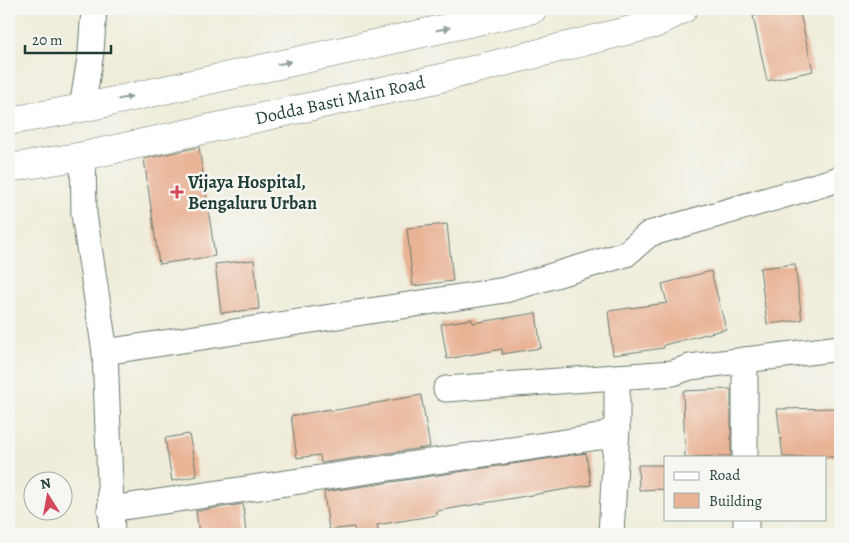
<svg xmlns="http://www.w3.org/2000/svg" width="849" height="543" viewBox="0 0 849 543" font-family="Alegreya,serif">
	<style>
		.building { fill: #e9b395 }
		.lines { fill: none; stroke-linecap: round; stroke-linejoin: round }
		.minor-casing { stroke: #687a6e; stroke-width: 27 }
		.tertiary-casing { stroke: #687a6e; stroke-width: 29 }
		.minor { stroke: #fff; stroke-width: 25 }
		.tertiary { stroke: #fff; stroke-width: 28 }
		.oneway { fill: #8f9e9a }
		.poi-dot { fill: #d1495b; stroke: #f6f6f2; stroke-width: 2 }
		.labels { text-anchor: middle; stroke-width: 5; stroke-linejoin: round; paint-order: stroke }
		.street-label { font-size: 18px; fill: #1f3d34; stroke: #f6f6f2 }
		.poi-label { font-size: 18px; font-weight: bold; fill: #1f3d34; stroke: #f6f6f2; text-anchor: start }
	</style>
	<rect width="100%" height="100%" fill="#f6f6f2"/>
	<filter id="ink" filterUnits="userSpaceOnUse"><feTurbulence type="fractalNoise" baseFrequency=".02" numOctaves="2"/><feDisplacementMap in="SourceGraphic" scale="10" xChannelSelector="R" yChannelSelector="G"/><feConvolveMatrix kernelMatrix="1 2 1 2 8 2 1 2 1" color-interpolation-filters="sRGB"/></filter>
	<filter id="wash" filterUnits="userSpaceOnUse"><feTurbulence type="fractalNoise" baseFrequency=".0096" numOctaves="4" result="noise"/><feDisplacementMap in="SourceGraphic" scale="20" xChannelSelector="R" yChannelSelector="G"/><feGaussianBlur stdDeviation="1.12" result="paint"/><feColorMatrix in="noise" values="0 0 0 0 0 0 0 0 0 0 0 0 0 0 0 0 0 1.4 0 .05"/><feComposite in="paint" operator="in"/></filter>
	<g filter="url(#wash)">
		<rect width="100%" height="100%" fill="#efecd9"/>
		<g id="blocks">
			<g class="building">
				<path d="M787 9H799L813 71 767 81 753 16Z"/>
				<path d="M199 147 215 256 159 264 144 159Z"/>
				<path d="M447 224 453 281 413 286 407 228Z"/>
				<path d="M254 260 259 309 221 313 215 264Z"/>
				<path d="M795 264 802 320 767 324 760 268Z"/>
				<path d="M711 271 726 329 664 345V348L613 355 608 311 667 303 662 284Z"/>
				<path d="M536 313 541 348 502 354V349L447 359 441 324 472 319 473 323Z"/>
				<path d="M731 389V456L685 457 683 391Z"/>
				<path d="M421 395 430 447 321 463 320 455 297 458 291 416 330 409 331 411Z"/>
				<path d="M840 408V457H783L777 409Z"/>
				<path d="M189 434 197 476 172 481 165 438Z"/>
				<path d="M586 453 591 485 437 511V515L377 525 379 534H355L354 527 329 530 324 492Z"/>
				<path d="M638 465H665V489L639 490Z"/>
				<path d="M243 504 246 534H199L196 511Z"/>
			</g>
		</g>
	</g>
	<g filter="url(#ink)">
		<use href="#blocks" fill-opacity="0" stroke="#687a6e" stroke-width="1"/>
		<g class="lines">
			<g class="minor-casing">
				<g id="minor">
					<path d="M82 108 91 52 94 9"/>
					<path d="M83 156 84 214 105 352 112 534"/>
					<path d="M105 352 505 290 626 254 649 234 840 179"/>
					<path d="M745 360V457"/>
					<path d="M446 389 673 373 690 367 840 348"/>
					<path d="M110 509 599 437 617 428V377"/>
					<path d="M746 519V534"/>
					<path d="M611 534 617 428"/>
				</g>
			</g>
			<g class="tertiary-casing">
				<g id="tertiary">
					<path d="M654 24 683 9"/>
					<path d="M9 121 82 108 533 9"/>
					<path id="s1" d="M9 168 83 156 437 79 654 24 653 9"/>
				</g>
			</g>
			<use href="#minor" class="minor"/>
			<use href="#tertiary" class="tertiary"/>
		</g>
		<defs><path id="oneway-solid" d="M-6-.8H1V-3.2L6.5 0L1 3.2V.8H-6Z" transform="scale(1.25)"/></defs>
		<g class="oneway">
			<use href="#oneway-solid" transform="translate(443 29) rotate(-12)"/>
			<use href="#oneway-solid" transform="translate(284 63) rotate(-12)"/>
			<use href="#oneway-solid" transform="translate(125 98) rotate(-12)"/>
		</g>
	</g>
	<path class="poi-dot" d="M174.5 184.5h5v5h5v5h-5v5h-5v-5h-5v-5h5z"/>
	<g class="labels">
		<g class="street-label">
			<text dy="6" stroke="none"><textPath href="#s1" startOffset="338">Dodda Basti Main Road</textPath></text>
		</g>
		<g class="poi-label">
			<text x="188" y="188">Vijaya Hospital,<tspan x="188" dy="21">Bengaluru Urban</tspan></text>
		</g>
	</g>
	<rect width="849" height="543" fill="none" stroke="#f6f6f2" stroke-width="30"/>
	<rect x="664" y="456" width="162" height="65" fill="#f6f6f2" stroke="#a0aca6"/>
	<rect x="674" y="472" width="25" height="8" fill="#ffffff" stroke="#a0aca6"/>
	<text x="709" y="480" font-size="15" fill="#1f3d34">Road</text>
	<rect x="674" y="493" width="25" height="15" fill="#e9b395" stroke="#a0aca6"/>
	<text x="709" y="506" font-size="15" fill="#1f3d34">Building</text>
	<g transform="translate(48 496) rotate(349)"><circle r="24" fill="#f6f6f2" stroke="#a0aca6"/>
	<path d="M0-4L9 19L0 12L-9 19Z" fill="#d1495b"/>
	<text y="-8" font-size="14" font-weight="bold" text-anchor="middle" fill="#1f3d34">N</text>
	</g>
	<path d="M25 45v8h86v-8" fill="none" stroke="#1f3d34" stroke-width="2.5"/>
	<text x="32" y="45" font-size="15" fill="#1f3d34" stroke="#f6f6f2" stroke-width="4" paint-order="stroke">20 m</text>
</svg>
